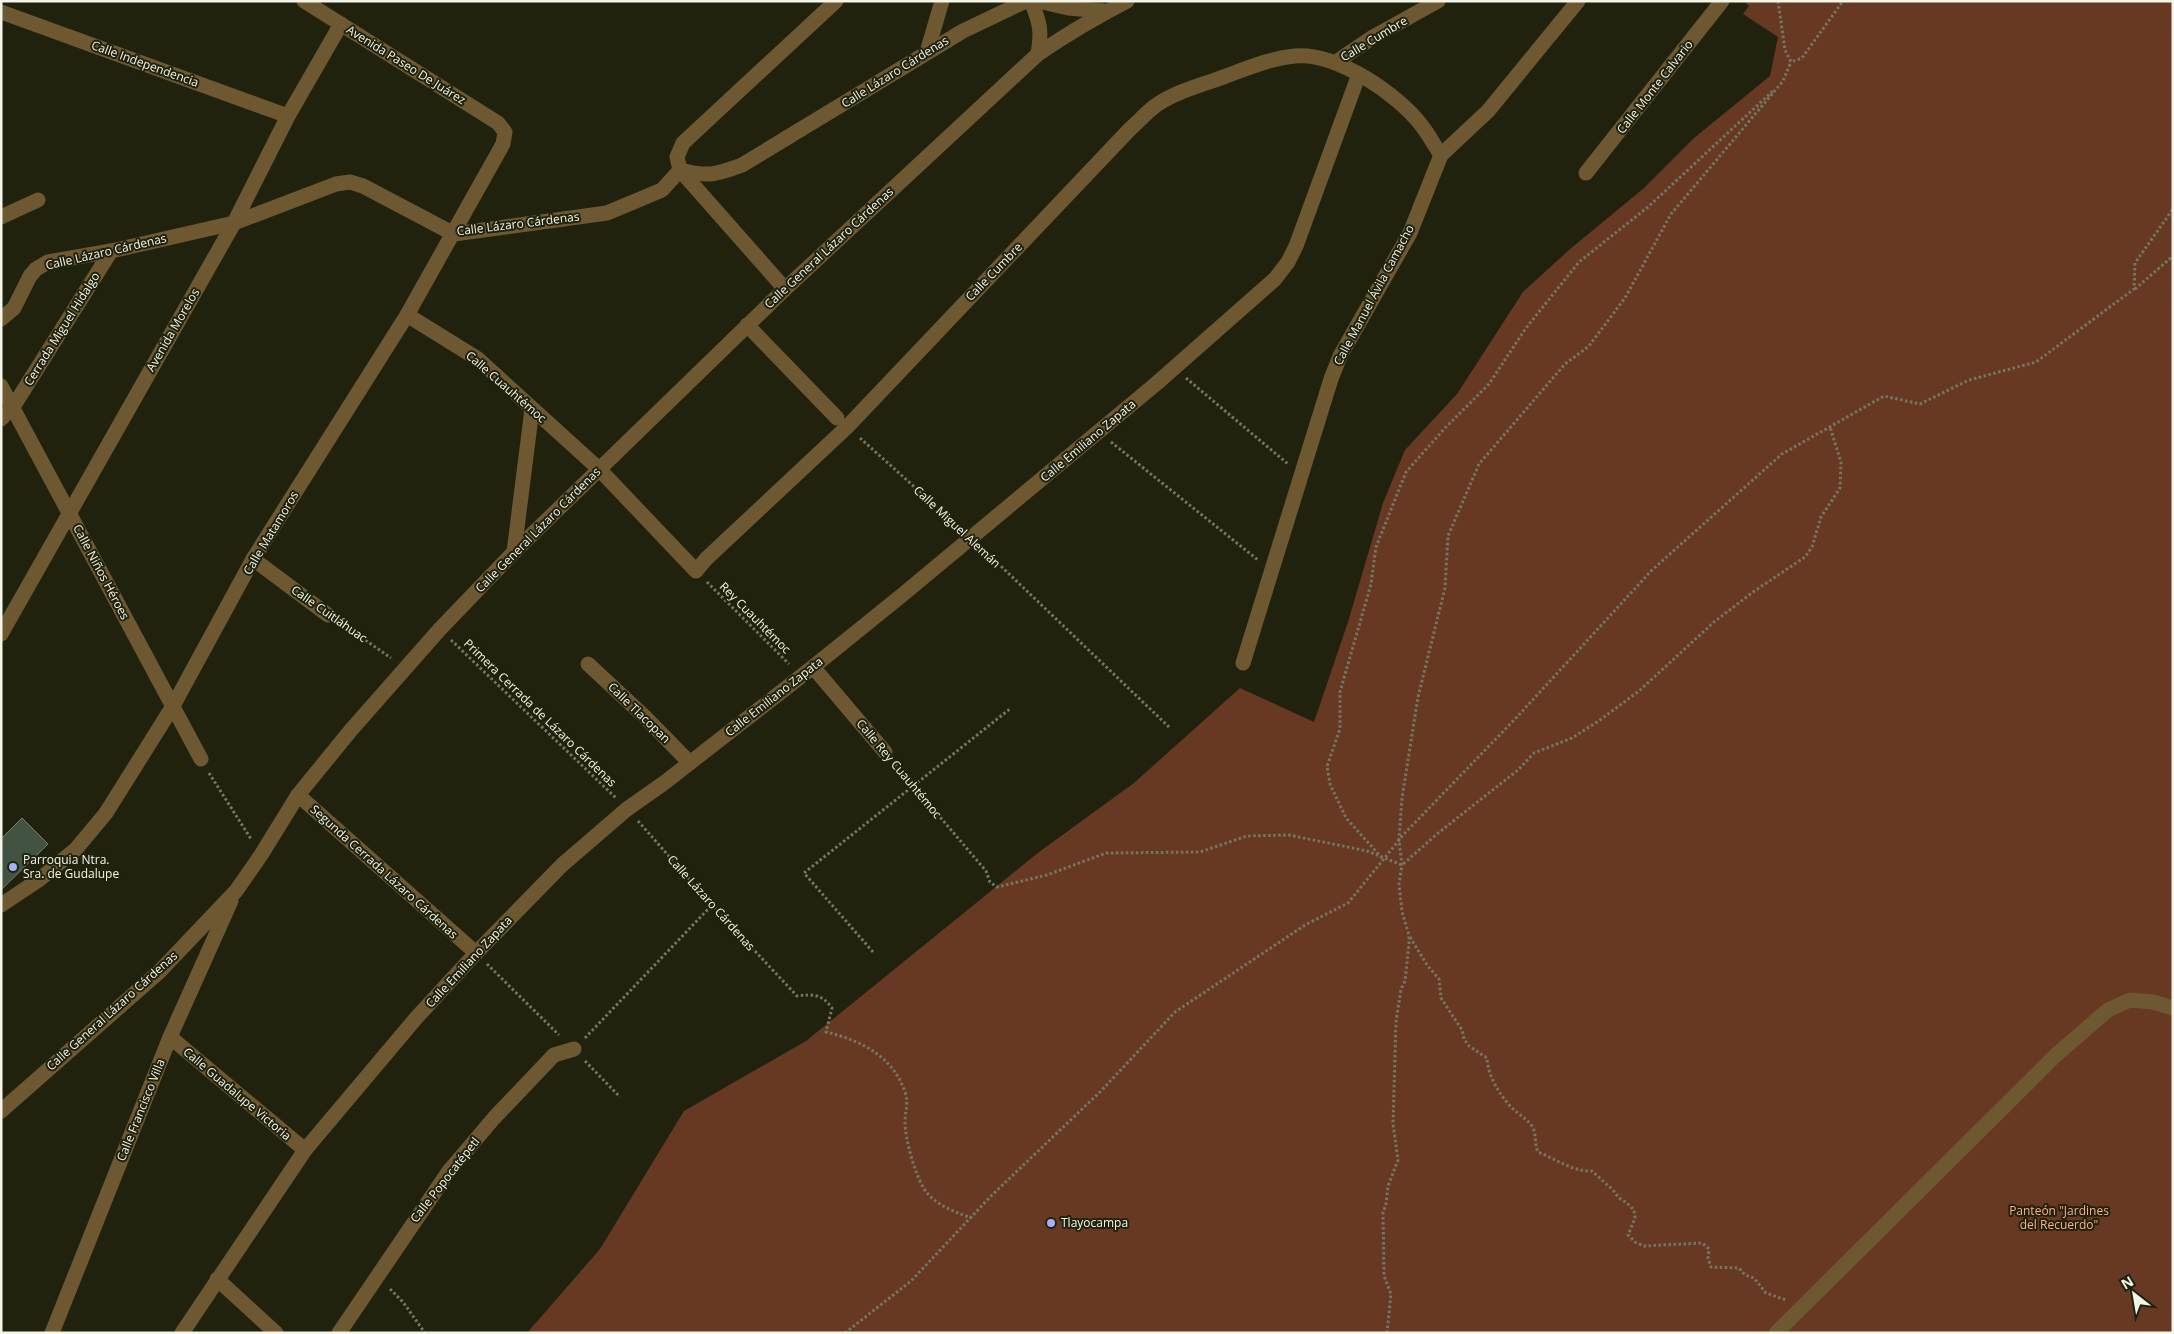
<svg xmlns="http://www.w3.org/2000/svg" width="2174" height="1334" viewBox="0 0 2174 1334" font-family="'Open Sans',sans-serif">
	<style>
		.green { fill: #673922 }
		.building { fill: #425342; stroke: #6e816e }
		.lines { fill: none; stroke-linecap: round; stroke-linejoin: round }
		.path { stroke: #757765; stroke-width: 3; stroke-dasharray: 2.5 2.5; stroke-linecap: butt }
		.minor { stroke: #6e5831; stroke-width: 15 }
		.poi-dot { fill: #a6b1fc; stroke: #20220d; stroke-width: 2 }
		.labels { text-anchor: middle; stroke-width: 4; stroke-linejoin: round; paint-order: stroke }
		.street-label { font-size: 12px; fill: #f3f5e8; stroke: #20220d }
		.poi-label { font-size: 12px; fill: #f3f5e8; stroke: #20220d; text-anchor: start }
		.park-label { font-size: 12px; fill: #fdad86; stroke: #20220d }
	</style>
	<rect width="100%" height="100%" fill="#20220d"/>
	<path class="green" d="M1744 1H2173V1333H527L600 1249 684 1111 806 1041 1039 852 1134 783 1240 688 1314 722 1348 622 1383 503 1405 450 1457 394 1523 292 1569 250 1644 188 1694 138 1770 76 1778 37 1743 14 1749 6Z"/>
	<path class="building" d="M22 818 48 844 1 890V839Z"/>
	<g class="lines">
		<g class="path">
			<path d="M1778 1 1785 50 1791 62 1802 58 1843 1"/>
			<path d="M2135 289 2173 256"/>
			<path d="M1186 378 1288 464"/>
			<path d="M860 438 958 526"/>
			<path d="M1111 442 1258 560"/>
			<path d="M983 549 1169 727"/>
			<path d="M707 582 789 664"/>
			<path d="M341 623 391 658"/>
			<path d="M451 640 616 798"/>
			<path d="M895 764 986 871 990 882 997 887 1047 875 1106 853 1200 852 1247 836 1289 835 1367 851 1402 865 1437 834 1518 770 1534 753 1572 738 1600 720 1639 691 1714 622 1753 592 1805 557 1812 547 1821 517 1840 488 1841 462 1830 427"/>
			<path d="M209 773 251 839"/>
			<path d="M638 821 712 905 797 996C813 994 822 994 832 1008L826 1032C860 1040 893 1056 905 1092 909 1103 905 1111 905 1122 905 1139 916 1181 928 1194 940 1207 956 1212 971 1218"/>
			<path d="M1382 858 1346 818 1330 784 1327 766 1340 729V692L1371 584 1376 547 1406 472 1445 428 1489 384 1526 328 1579 262 1648 207 1774 90"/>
			<path d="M1410 937 1427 965 1439 979 1441 998 1462 1030 1464 1039 1469 1046 1487 1058C1488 1076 1499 1094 1511 1107 1518 1114 1526 1118 1532 1126 1537 1135 1534 1143 1538 1152 1556 1159 1573 1172 1592 1171L1613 1190 1619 1198 1627 1203 1634 1210 1635 1218 1628 1235 1635 1242 1644 1246 1702 1243 1709 1249 1708 1258 1711 1267 1739 1268 1745 1275 1754 1278 1766 1293 1786 1300"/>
			<path d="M873 952 804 873 1011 708"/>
			<path d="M487 964 559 1035"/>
			<path d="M585 1038 712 905"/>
			<path d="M585 1061 620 1097"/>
			<path d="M390 1289 403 1302 425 1333"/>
			<path d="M845 1333 911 1281 992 1195 1100 1092 1175 1012 1305 925 1348 903 1404 834 1516 718 1652 570 1782 454 1884 396 1920 404 1969 380 2036 362 2134 289 2135 263 2173 209"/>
			<path d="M1387 1333 1391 1294 1384 1276 1383 1213 1386 1204 1388 1186 1398 1160 1393 1124 1396 1021 1401 989 1405 981 1409 944V935L1402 912 1399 884 1402 865 1399 840 1402 798 1418 697 1445 588 1448 536 1479 464 1565 364 1589 346 1625 298 1671 214 1783 81 1791 62"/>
		</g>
		<g class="minor">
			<path d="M1031 1C1040 23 1042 31 1038 54"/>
			<path d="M1038 1 1068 8 1104 11"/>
			<path d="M1 12 288 116"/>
			<path d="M927 52 942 1"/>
			<path d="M1336 62 1373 37 1438 1"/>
			<path d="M1586 173 1722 1"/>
			<path d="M1 217 38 200"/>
			<path d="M785 289 680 170 677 157 683 143 836 1"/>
			<path d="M407 315 478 359 599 469 696 571 706 559 847 427 1130 129C1138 122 1146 113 1155 106 1176 91 1203 85 1226 76 1248 68 1271 58 1295 56 1336 52 1398 94 1422 126 1429 135 1434 145 1441 155"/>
			<path d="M1 319 14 308 30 276 36 269 48 262 111 251 234 223 336 184 350 182 363 186 454 234 607 213 662 190 680 170C708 177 715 175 742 165L963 31 1026 1"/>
			<path d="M747 325 837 418"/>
			<path d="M1 386 201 759"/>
			<path d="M1 419 13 407 111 251"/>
			<path d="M514 552 532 409"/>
			<path d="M253 559 328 615"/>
			<path d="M1 634 234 223 288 116 341 24"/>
			<path d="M1243 663 1331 379 1340 356 1410 233 1441 155 1488 111 1578 1"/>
			<path d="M588 664 645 717 690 763"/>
			<path d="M813 667 885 752"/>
			<path d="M298 795 476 953"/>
			<path d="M1 905 40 879 76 849 106 813 173 706 253 559 407 315 503 144 505 132 498 123 304 1"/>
			<path d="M170 1037 305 1150"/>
			<path d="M1 1111 159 972 236 891 261 855 298 795 351 730 440 629 514 552 785 289 1038 54C1067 34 1096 17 1127 1"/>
			<path d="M217 1279 276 1333"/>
			<path d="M52 1333 170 1037 231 901"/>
			<path d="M182 1333 305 1150 417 1017 476 953 562 865 627 809 664 783 813 667 901 596 1157 383 1275 279 1288 262 1296 246 1359 74"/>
			<path d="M339 1333 449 1171 494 1118 554 1055 574 1049"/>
			<path d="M1776 1333 2056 1055 2108 1010 2130 1000 2153 1002 2173 1008"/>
		</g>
	</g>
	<g class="poi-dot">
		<circle cx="13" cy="867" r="5"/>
		<circle cx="1051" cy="1223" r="5"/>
	</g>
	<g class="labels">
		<g class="street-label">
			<text transform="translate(1374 39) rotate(-31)" y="4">Calle Cumbre</text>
			<text transform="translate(145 64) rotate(20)" y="4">Calle Independencia</text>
			<text transform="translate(406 65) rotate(32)" y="4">Avenida Paseo De Juárez</text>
			<text transform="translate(895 72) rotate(-32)" y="4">Calle Lázaro Cárdenas</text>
			<text transform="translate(1655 87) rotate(-52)" y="4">Calle Monte Calvario</text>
			<text transform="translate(518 224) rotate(-7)" y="4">Calle Lázaro Cárdenas</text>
			<text transform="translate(829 248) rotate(-43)" y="4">Calle General Lázaro Cárdenas</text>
			<text transform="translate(106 252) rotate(-13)" y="4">Calle Lázaro Cárdenas</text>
			<text transform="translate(994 272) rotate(-46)" y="4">Calle Cumbre</text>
			<text transform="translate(1374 295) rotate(-62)" y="4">Calle Manuel Ávila Camacho</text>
			<text transform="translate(62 329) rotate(-58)" y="4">Cerrada Miguel Hidalgo</text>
			<text transform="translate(173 330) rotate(-60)" y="4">Avenida Morelos</text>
			<text transform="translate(506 387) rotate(41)" y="4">Calle Cuauhtémoc</text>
			<text transform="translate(1088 441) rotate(-40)" y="4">Calle Emiliano Zapata</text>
			<text transform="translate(957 527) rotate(43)" y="4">Calle Miguel Alemán</text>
			<text transform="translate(538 530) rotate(-45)" y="4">Calle General Lázaro Cárdenas</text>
			<text transform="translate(271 533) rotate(-59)" y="4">Calle Matamoros</text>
			<text transform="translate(101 572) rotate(62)" y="4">Calle Niños Héroes</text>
			<text transform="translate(329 614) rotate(35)" y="4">Calle Cuitláhuac</text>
			<text transform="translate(755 618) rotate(45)" y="4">Rey Cuauhtémoc</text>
			<text transform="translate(774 697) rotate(-38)" y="4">Calle Emiliano Zapata</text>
			<text transform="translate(540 713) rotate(44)" y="4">Primera Cerrada de Lázaro Cárdenas</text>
			<text transform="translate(639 713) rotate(44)" y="4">Calle Tlacopan</text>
			<text transform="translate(899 769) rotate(50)" y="4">Calle Rey Cuauhtémoc</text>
			<text transform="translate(384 872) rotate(42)" y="4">Segunda Cerrada Lázaro Cárdenas</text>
			<text transform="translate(711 903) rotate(48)" y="4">Calle Lázaro Cárdenas</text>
			<text transform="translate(469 962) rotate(-47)" y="4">Calle Emiliano Zapata</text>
			<text transform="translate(112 1011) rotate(-42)" y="4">Calle General Lázaro Cárdenas</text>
			<text transform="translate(237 1094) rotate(40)" y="4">Calle Guadalupe Victoria</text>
			<text transform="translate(141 1110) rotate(-68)" y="4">Calle Francisco Villa</text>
			<text transform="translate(445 1180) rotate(-52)" y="4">Calle Popocatépetl</text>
		</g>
		<g class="poi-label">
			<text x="23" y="864">Parroquia Ntra.<tspan x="23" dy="14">Sra. de Gudalupe</tspan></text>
			<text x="1061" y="1227">Tlayocampa</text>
		</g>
		<g class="park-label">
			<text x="2059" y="1215">Panteón "Jardines<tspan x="2059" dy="14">del Recuerdo"</tspan></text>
		</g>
	</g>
	<rect width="2174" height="1334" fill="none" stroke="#f3f5e8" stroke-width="5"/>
	<g transform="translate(2134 1294) rotate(329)" stroke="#20220d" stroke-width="4" paint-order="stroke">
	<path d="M0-4L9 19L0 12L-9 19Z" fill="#f3f5e8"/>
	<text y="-8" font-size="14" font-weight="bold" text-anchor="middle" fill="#f3f5e8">N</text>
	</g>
</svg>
